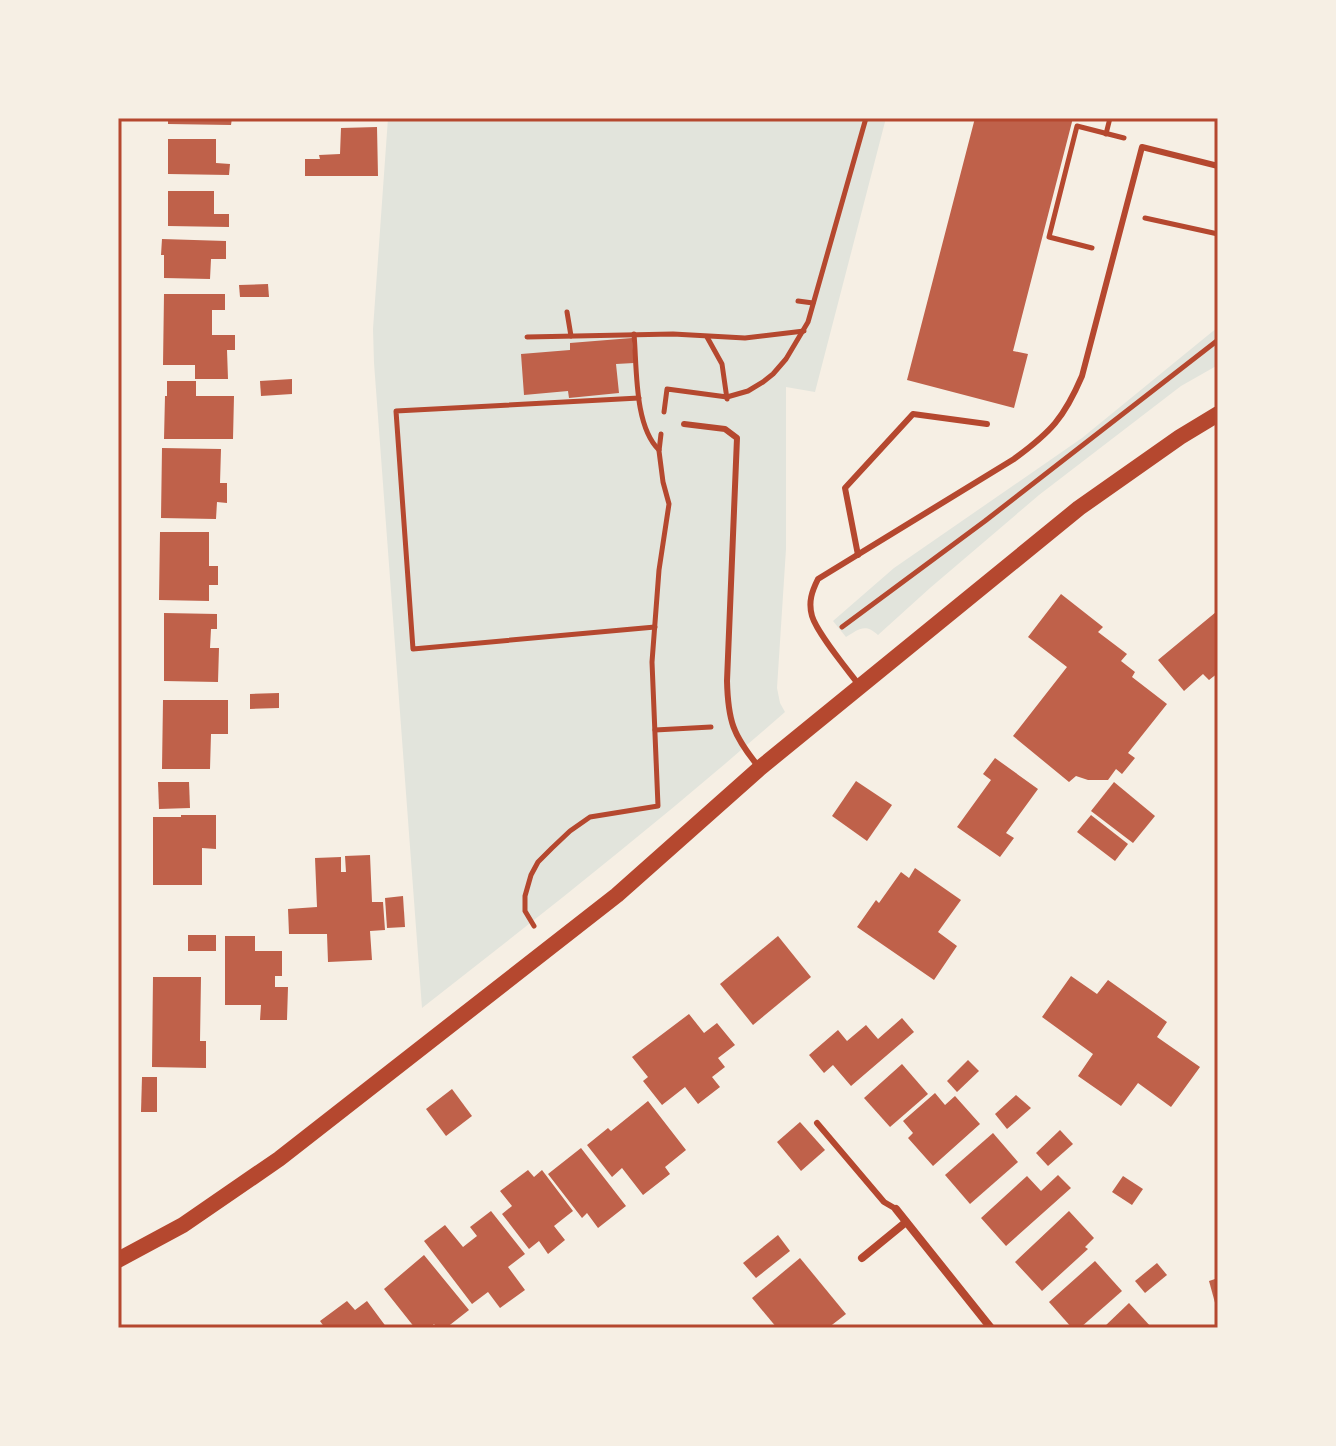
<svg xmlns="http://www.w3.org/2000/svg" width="1336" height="1446" viewBox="0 0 1336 1446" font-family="'Asap Condensed',sans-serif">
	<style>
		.green { fill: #e2e4dc }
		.building { fill: #bf614a }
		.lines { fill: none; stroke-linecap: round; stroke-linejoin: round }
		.path { stroke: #b5482f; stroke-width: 5 }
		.service { stroke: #b5482f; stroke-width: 6 }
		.minor { stroke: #b5482f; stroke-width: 8 }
		.secondary { stroke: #b5482f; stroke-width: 16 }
		.neatline { fill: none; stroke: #b5482f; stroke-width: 3 }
	</style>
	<rect width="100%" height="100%" fill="#f6efe4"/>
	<g class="green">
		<path d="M388 118H886L815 392 786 387V549L777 688 780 703 785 712C668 815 545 912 422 1008L374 363 373 329Z"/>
		<path d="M1218 327V365L1181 386 1039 495 930 588 878 635C865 623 859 629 846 637L833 621 894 568 1082 438Z"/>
	</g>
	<g class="building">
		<path d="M168 118H232L231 125 168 124Z"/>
		<path d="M975 118H1073L1013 351 1028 354 1014 408 907 380Z"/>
		<path d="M377 127 378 176H305V159H320L319 155 340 154 341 128Z"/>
		<path d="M168 139H216V163L230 164 229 175 168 174Z"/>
		<path d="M168 191H214V214H229V227L168 226Z"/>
		<path d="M162 239 226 241V259H211L210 279 164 278V255H161Z"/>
		<path d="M268 284 269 297H240L239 285Z"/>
		<path d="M164 294H225V310H212V335H235V350H227L228 379H195V365H163Z"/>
		<path d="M632 338 634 363 616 364 619 393 569 398 568 391 524 395 521 354 570 350V343Z"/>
		<path d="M292 379V394L261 396 260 381Z"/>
		<path d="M167 381H196V396H234L233 439H164L165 396H167Z"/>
		<path d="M162 448 221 449 220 483H227V503L217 502 216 519 161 518Z"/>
		<path d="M160 532H209V566H218V585H209V601L159 600Z"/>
		<path d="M1061 594 1103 627 1098 632 1127 654 1121 661 1135 672 1132 677 1167 704 1128 753 1135 758 1122 774 1116 769 1108 780H1088L1076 776 1069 782 1013 736 1067 667 1028 637Z"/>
		<path d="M1216 612 1218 615V673L1209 680 1203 674 1184 691 1158 660Z"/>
		<path d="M164 613 217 614V629H211L210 648H219L218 682 164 681Z"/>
		<path d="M279 693V708L250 709V694Z"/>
		<path d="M163 700H228V734H211L210 769H162Z"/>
		<path d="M995 758 1038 789 1006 833 1014 838 1000 857 957 827 991 780 983 774Z"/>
		<path d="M856 781 892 805 867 841 832 816Z"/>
		<path d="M158 782H189L190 808 159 809Z"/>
		<path d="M1114 782 1155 816 1133 843 1091 811Z"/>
		<path d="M181 815H216V849L202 848V885H153V817H181Z"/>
		<path d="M1091 815 1128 844 1115 861 1077 832Z"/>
		<path d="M370 855 372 902H383L385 930 370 931 372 960 328 962 327 934H289L288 909 317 907 315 858 341 857V872H346L345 856Z"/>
		<path d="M915 868 961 900 938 932 957 946 934 980 857 927 876 900 879 903 901 872 909 878Z"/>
		<path d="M403 896 405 927 387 928 385 898Z"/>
		<rect x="188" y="935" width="28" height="16"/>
		<path d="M225 936H255V951H282V976H275V987H288L287 1020H260L261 1005H225Z"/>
		<path d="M778 936 811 977 753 1025 720 984Z"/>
		<path d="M1071 976 1097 994 1108 980 1167 1022 1157 1037 1200 1067 1171 1107 1138 1083 1121 1106 1078 1076 1093 1054 1042 1017Z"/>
		<path d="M153 977H201L200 1041H206V1068L152 1067Z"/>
		<path d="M689 1014 704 1033 717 1023 735 1045 718 1058 725 1067 712 1077 720 1087 698 1104 685 1087 662 1105 643 1081 648 1077 632 1057Z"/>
		<path d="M902 1018 914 1032 851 1086 833 1065 824 1073 809 1055 838 1030 847 1041 866 1025 878 1039Z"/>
		<path d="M968 1060 979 1071 957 1092 947 1081Z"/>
		<path d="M902 1064 928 1094 890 1127 864 1098Z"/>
		<path d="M142 1077H157V1112H141Z"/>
		<path d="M452 1089 472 1116 446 1136 426 1109Z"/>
		<path d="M935 1093 945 1105 955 1096 980 1124 933 1166 908 1138 913 1133 903 1121Z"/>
		<path d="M1016 1095 1031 1108 1007 1129 995 1114Z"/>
		<path d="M648 1101 686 1150 665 1167 670 1174 643 1195 622 1168 612 1177 587 1145 608 1128 611 1131Z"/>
		<path d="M800 1122 825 1150 801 1171 777 1142Z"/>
		<path d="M1060 1130 1073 1144 1048 1166 1036 1153Z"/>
		<path d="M993 1133 1018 1162 970 1204 945 1175Z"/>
		<path d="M581 1148 626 1206 598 1228 587 1213 582 1218 548 1174Z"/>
		<path d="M528 1170 534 1177 542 1170 573 1211 554 1226 565 1240 548 1254 539 1241 529 1249 502 1214 512 1206 500 1191Z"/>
		<path d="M1058 1175 1071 1188 1006 1246 981 1218 1027 1176 1041 1191Z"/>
		<path d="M1123 1176 1143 1189 1132 1205 1112 1192Z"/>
		<path d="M491 1211 525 1254 508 1267 525 1290 500 1308 488 1292 472 1304 424 1241 445 1225 463 1247 477 1236 470 1227Z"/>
		<path d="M1069 1211 1094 1238 1085 1247 1088 1249 1042 1291 1015 1262Z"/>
		<path d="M778 1235 790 1251 756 1278 743 1263Z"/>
		<path d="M424 1255 469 1310 446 1328H438L434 1324 429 1328H415L384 1289Z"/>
		<path d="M800 1258 846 1314 828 1328H777L752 1298Z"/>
		<path d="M1095 1261 1122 1291 1080 1328H1072L1049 1302Z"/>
		<path d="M1157 1263 1167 1275 1145 1293 1135 1281Z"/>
		<path d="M1218 1278V1309L1217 1310 1209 1281Z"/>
		<path d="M347 1301 355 1310 367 1301 387 1328H325L320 1321Z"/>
		<path d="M1129 1303 1152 1328H1103Z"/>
	</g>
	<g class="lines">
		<g class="path">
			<path d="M1106 134 1110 118"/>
			<path d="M1145 218 1218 234"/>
			<path d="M1092 248 1049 237 1077 126 1124 138"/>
			<path d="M798 301 813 303"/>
			<path d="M567 312 571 336"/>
			<path d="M634 334C637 367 634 426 659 450"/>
			<path d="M527 337 673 334 745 338 804 331"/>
			<path d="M707 337 722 364 727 399"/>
			<path d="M639 398 396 411 413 649 655 627"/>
			<path d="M664 412 667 389 727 397 748 391 763 382 773 374 786 359 808 322 866 118"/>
			<path d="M842 627 985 521 1218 340"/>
			<path d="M655 730 711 727"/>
			<path d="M534 926 525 911V896L531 875 538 862 552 848 570 831 590 817 658 806 652 662 659 570 669 504 663 482 659 451 661 434"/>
		</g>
		<g class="service">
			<path d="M684 424 725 429 737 438 727 681C728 721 733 735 758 766"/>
			<path d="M858 555 845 488 913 414 987 424"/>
			<path d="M859 685C847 669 817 633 812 616 808 602 812 591 818 579L1014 459C1051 432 1064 418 1082 376L1142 147 1218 166"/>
			<path d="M817 1123 884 1202 896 1209"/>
		</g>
		<g class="minor">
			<path d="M896 1209 991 1328"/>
			<path d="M862 1258 906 1222"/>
		</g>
		<path class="secondary" d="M118 1260 183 1225 279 1159 617 895 760 768 1079 508 1180 437 1218 414"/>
	</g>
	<rect width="1336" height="1446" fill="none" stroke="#f6efe4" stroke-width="240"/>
	<rect x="120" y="120" width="1096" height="1206" class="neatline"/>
</svg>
